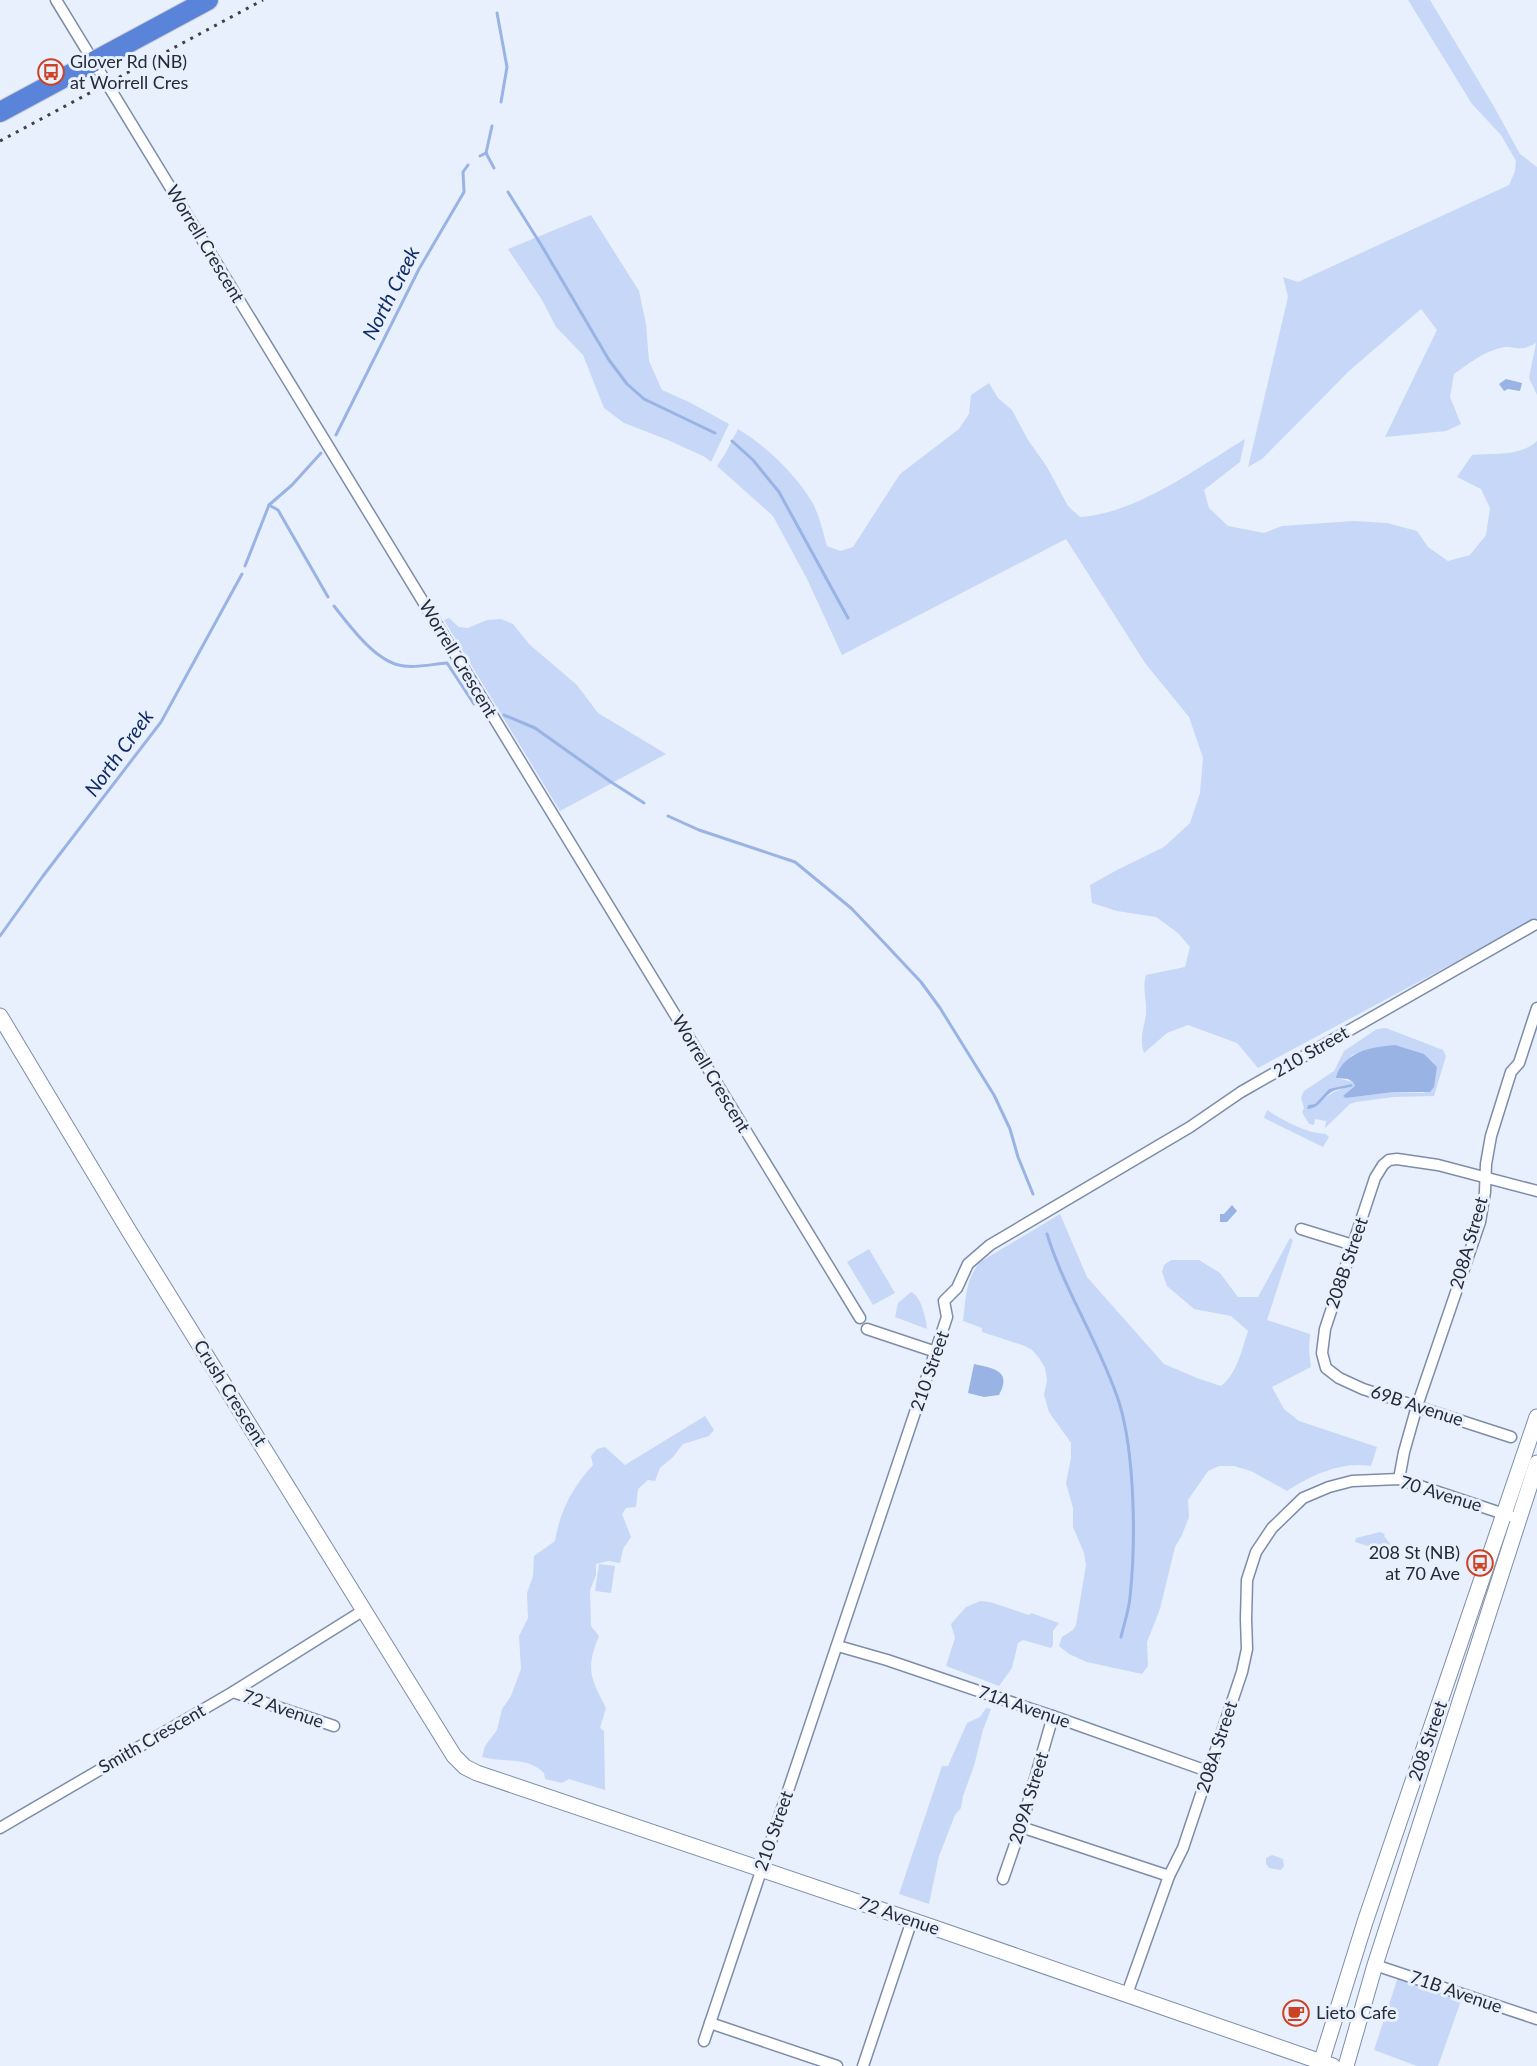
<svg xmlns="http://www.w3.org/2000/svg" width="1537" height="2066" viewBox="0 0 1537 2066" font-family="Lato,sans-serif">
	<style>
		.green { fill: #c6d7f7; fill-rule: evenodd }
		.water { fill: #98b3e4 }
		.lines { fill: none; stroke-linecap: round; stroke-linejoin: round }
		.stream { stroke: #98b3e4; stroke-width: 3 }
		.street-casing { stroke: #7d8da9; stroke-width: 13 }
		.secondary-casing { stroke: #7d8da9; stroke-width: 17 }
		.highway-casing { stroke: #cfd0d3; stroke-width: 22 }
		.street { stroke: #fff; stroke-width: 10 }
		.secondary { stroke: #fff; stroke-width: 15 }
		.highway { stroke: #5984da; stroke-width: 20 }
		.rail { stroke: #3b424d; stroke-width: 3; stroke-dasharray: 3 6; stroke-linecap: butt }
		.labels { text-anchor: middle; stroke-width: 6; stroke-linejoin: round; paint-order: stroke }
		.poi-label { font-size: 18px; fill: #242b36; stroke: #e9f0fd; text-anchor: start }
		.street-label { font-size: 18px; fill: #242b36; stroke: #e9f0fd }
		.water-label { font-size: 20px; font-style: italic; fill: #0f2a64; stroke: #e9f0fd }
	</style>
	<rect width="100%" height="100%" fill="#e9f0fd"/>
	<g class="green">
		<path d="M1408 0H1430L1493 105 1520 154 1537 167V395L1529 378 1536 343C1517 354 1515 344 1500 348 1483 352 1467 365 1454 374L1450 397 1461 424 1446 431 1385 437 1437 330 1421 309 1349 371 1262 459 1248 467 1288 297 1283 277 1298 282 1509 185 1515 171 1516 161 1501 135 1472 104Z"/>
		<path d="M591 215 639 291 646 324 649 361 662 390 689 402 729 424 711 462 705 457 668 440 624 423 604 408 583 355 556 327 542 300 508 249Z"/>
		<path d="M989 383 998 398 1012 410 1028 440 1047 467 1068 506 1080 517C1135 514 1199 467 1245 439L1240 462 1204 490 1209 508 1228 526 1264 533 1282 526 1354 521 1387 523 1417 531 1428 547 1448 561 1470 555 1486 535 1490 508 1481 489 1457 477 1472 455C1493 453 1520 457 1537 441V921L1534 920 1258 1068 1237 1043 1188 1025 1167 1033 1144 1053C1139 1039 1144 1028 1146 1014 1147 1000 1142 989 1146 975L1185 967 1190 947 1178 933 1156 917 1117 911 1092 903 1090 885 1117 870 1164 847 1190 823 1200 793 1203 758 1189 717 1145 663 1066 539 842 655 807 579 773 516 717 466 725 454 738 429C766 446 795 473 812 502 819 514 823 532 827 546L840 551 853 547 900 474 959 429 969 414 971 395Z"/>
		<path d="M449 618 459 627 468 628 487 620 501 619 513 624 529 644 577 685 598 713 666 754 560 811 444 620Z"/>
		<path d="M1386 1028 1443 1050 1446 1056 1434 1096 1394 1097 1356 1102 1350 1104 1325 1128 1326 1121 1315 1119 1314 1125 1309 1124 1302 1112 1304 1108 1301 1098 1304 1091 1334 1071 1344 1051 1377 1029ZM1378 1047 1425 1093 1394 1092 1346 1098 1355 1086 1353 1082 1336 1078 1352 1055ZM1351 1084 1350 1087C1334 1089 1324 1098 1312 1109H1307L1308 1105 1315 1104 1329 1089Z"/>
		<path d="M1267 1110C1284 1121 1306 1133 1326 1134L1329 1137 1323 1147 1264 1118Z"/>
		<path d="M1060 1214 1087 1277 1164 1364 1197 1378 1221 1386C1237 1374 1242 1349 1248 1331L1231 1316 1194 1309 1167 1286 1162 1272 1164 1265 1171 1260H1199L1220 1273 1238 1297H1258L1290 1238 1293 1240 1267 1320 1310 1334 1309 1350 1311 1367 1272 1387 1284 1409 1299 1421 1377 1447 1371 1466C1342 1461 1311 1475 1287 1491L1251 1471 1234 1466H1219L1208 1471 1188 1500 1189 1517 1182 1535 1175 1547 1160 1609 1147 1642 1148 1666 1142 1674 1087 1662 1069 1654 1059 1646 1062 1637 1073 1630 1076 1625 1086 1565 1084 1553 1073 1527V1508L1066 1483 1071 1458V1443L1049 1412 1044 1395 1047 1380 1045 1368 1039 1358 1032 1350 1025 1346 982 1332V1328L963 1321C966 1299 965 1280 980 1262Z"/>
		<path d="M869 1249 895 1293 873 1305 847 1262Z"/>
		<path d="M911 1292C921 1296 926 1318 927 1329L895 1317 898 1303Z"/>
		<path d="M705 1416 714 1430 709 1436 683 1444 672 1458 660 1468 655 1481 648 1480 638 1489 636 1507 626 1508 622 1514 631 1537 623 1549 620 1563 608 1561 596 1564V1575L590 1590 591 1626 599 1636C585 1670 591 1678 606 1708L600 1728 604 1731 605 1790 569 1779 562 1783 545 1779 544 1773C527 1756 504 1763 482 1757L485 1746 497 1730 502 1709 511 1696 521 1669 519 1636 528 1618 527 1593 533 1576 534 1556 555 1541C560 1511 572 1488 593 1465L591 1456 597 1449 605 1447 625 1465Z"/>
		<path d="M1380 1532 1385 1534 1384 1536 1392 1546 1390 1553 1355 1542 1356 1538Z"/>
		<path d="M599 1564 615 1566 611 1593 595 1591Z"/>
		<path d="M980 1601 990 1602 1029 1615 1031 1613 1059 1623 1053 1631V1645L1051 1648 1023 1640 1018 1643 1012 1668 999 1686 946 1666 955 1638 951 1624 966 1607Z"/>
		<path d="M986 1708 991 1709 983 1730 974 1766 963 1796 961 1808 955 1815 939 1856 929 1904 899 1894 942 1766H948L967 1723 980 1717Z"/>
		<path d="M1272 1855 1283 1859 1284 1866 1281 1870 1269 1868 1266 1864V1858Z"/>
		<path d="M1398 1977 1462 1998 1438 2066H1417L1374 2050Z"/>
	</g>
	<g class="water">
		<path d="M1506 379 1522 383 1520 391 1508 389 1504 391 1499 384Z"/>
		<path d="M1395 1045 1424 1054 1437 1067 1434 1087 1430 1092H1394L1346 1098 1343 1096 1355 1086 1353 1082 1348 1079 1336 1078C1337 1072 1339 1070 1342 1065 1356 1049 1375 1047 1395 1045Z"/>
		<path d="M1351 1084 1353 1086C1345 1089 1336 1088 1330 1093 1322 1099 1317 1110 1307 1109L1308 1105 1315 1104 1329 1089Z"/>
		<path d="M1232 1205 1237 1211 1227 1222H1220V1214H1224Z"/>
		<path d="M974 1364C992 1368 1013 1370 999 1395L984 1397 968 1393Z"/>
	</g>
	<g class="lines">
		<g class="stream">
			<path d="M497 13 507 67 501 102"/>
			<path d="M486 153 492 126"/>
			<path d="M486 153 494 168"/>
			<path d="M480 156 486 153"/>
			<path d="M508 192 543 248 609 360 627 384 644 399 715 433"/>
			<path d="M336 435 419 269 464 192 463 172 468 165"/>
			<path d="M732 441 753 460 779 492 848 618"/>
			<path d="M269 505 278 510 328 597"/>
			<path d="M245 566 269 505 292 485 321 453"/>
			<path d="M334 606C350 626 376 663 404 666 418 668 433 664 447 663L474 704"/>
			<path d="M504 715 535 728 611 782 644 803"/>
			<path d="M668 816 699 830 795 862 851 908 874 932 921 982 940 1008 994 1095 1010 1129 1018 1157 1033 1194"/>
			<path d="M0 936 43 876 161 722 242 574"/>
			<path d="M1047 1234C1065 1292 1100 1344 1119 1402 1135 1454 1136 1542 1130 1597 1129 1610 1124 1624 1121 1637"/>
		</g>
		<g class="street-casing">
			<g id="street">
				<path d="M56 0 860 1318"/>
				<path d="M1301 1229 1353 1245"/>
				<path d="M867 1329 936 1352"/>
				<path d="M1511 1437 1363 1389 1339 1378 1326 1368 1322 1353 1325 1329 1375 1178 1383 1165 1389 1160 1397 1159 1438 1165 1537 1191"/>
				<path d="M1399 1479 1404 1452 1417 1406 1480 1222 1485 1192 1486 1164 1491 1136 1511 1072 1519 1063 1537 1008"/>
				<path d="M838 1646 887 1660 1061 1719 1210 1772"/>
				<path d="M233 1692 334 1726"/>
				<path d="M1021 1827 1169 1876"/>
				<path d="M0 1828 233 1692 364 1610"/>
				<path d="M1003 1879 1021 1827 1053 1716"/>
				<path d="M1375 1965 1537 2019"/>
				<path d="M1127 1994 1169 1876 1183 1848 1242 1672 1247 1649 1246 1619 1247 1580 1256 1552 1272 1528 1303 1498 1329 1487 1352 1481 1399 1479 1510 1516"/>
				<path d="M710 2023 837 2066"/>
				<path d="M704 2041 947 1317 944 1301 957 1288 968 1264 990 1245 1190 1127 1241 1092 1534 925"/>
				<path d="M863 2066 912 1920"/>
			</g>
		</g>
		<g class="secondary-casing">
			<g id="secondary">
				<path d="M0 1016 129 1231 454 1756 465 1767 477 1773 929 1926 1333 2066"/>
				<path d="M1320 2066 1365 1922 1537 1417"/>
				<path d="M1346 2066 1375 1965 1537 1463"/>
			</g>
		</g>
		<g class="highway-casing">
			<path id="highway" d="M0 112 208 0"/>
		</g>
		<use href="#street" class="street"/>
		<use href="#secondary" class="secondary"/>
		<use href="#highway" class="highway"/>
		<path class="rail" d="M0 141 263 0"/>
	</g>
	<defs>
		<g id="bus-ring" transform="scale(1.35)"><circle r="9.5" fill="#e9f0fd" stroke="#cc4223" stroke-width="1.5"/><path d="M-5-6H5V4H4V6H2V4H-2V6H-4V4H-5ZM-3.5-4V0h7V-4ZM-3.5 1.2v1.5H-2V1.2ZM2 1.2v1.5H3.5V1.2Z" fill="#cc4223"/></g>
		<g id="cafe-ring" transform="scale(1.35)"><circle r="9.5" fill="#e9f0fd" stroke="#cc4223" stroke-width="1.5"/><path d="M-5.5-4.5H6V0H3Q3 3.5 0 3.5H-2.5Q-5.5 3.5-5.5 0ZM3-3.2v2h1.7v-2ZM-6 4.5H4V6H-6Z" fill="#cc4223"/></g>
	</defs>
	<g fill-rule="evenodd">
		<use href="#bus-ring" x="51" y="72"/>
		<use href="#bus-ring" x="1480" y="1563"/>
		<use href="#cafe-ring" x="1296" y="2013"/>
	</g>
	<g class="labels">
		<g class="poi-label">
			<text x="70" y="68">Glover Rd (NB)<tspan x="70" dy="21">at Worrell Cres</tspan></text>
			<text x="1460" y="1559" text-anchor="end">208 St (NB)<tspan x="1460" dy="21">at 70 Ave</tspan></text>
			<text x="1316" y="2019">Lieto Cafe</text>
		</g>
		<g class="street-label">
			<text transform="translate(205 244) rotate(59)" y="6">Worrell Crescent</text>
			<text transform="translate(458 659) rotate(59)" y="6">Worrell Crescent</text>
			<text transform="translate(1311 1052) rotate(-30)" y="6">210 Street</text>
			<text transform="translate(711 1074) rotate(59)" y="6">Worrell Crescent</text>
			<text transform="translate(1469 1243) rotate(-74)" y="6">208A Street</text>
			<text transform="translate(1347 1263) rotate(-71)" y="6">208B Street</text>
			<text transform="translate(930 1371) rotate(-71)" y="6">210 Street</text>
			<text transform="translate(230 1393) rotate(58)" y="6">Crush Crescent</text>
			<text transform="translate(1417 1406) rotate(18)" y="6">69B Avenue</text>
			<text transform="translate(1441 1494) rotate(17)" y="6">70 Avenue</text>
			<text transform="translate(1024 1707) rotate(19)" y="6">71A Avenue</text>
			<text transform="translate(283 1709) rotate(19)" y="6">72 Avenue</text>
			<text transform="translate(152 1739) rotate(-30)" y="6">Smith Crescent</text>
			<text transform="translate(1428 1741) rotate(-71)" y="6">208 Street</text>
			<text transform="translate(1217 1747) rotate(-72)" y="6">208A Street</text>
			<text transform="translate(1029 1798) rotate(-73)" y="6">209A Street</text>
			<text transform="translate(774 1831) rotate(-71)" y="6">210 Street</text>
			<text transform="translate(899 1916) rotate(19)" y="6">72 Avenue</text>
			<text transform="translate(1456 1992) rotate(19)" y="6">71B Avenue</text>
		</g>
		<g class="water-label">
			<text transform="translate(391 293) rotate(-63)" y="7">North Creek</text>
			<text transform="translate(119 753) rotate(-54)" y="7">North Creek</text>
		</g>
	</g>
</svg>
